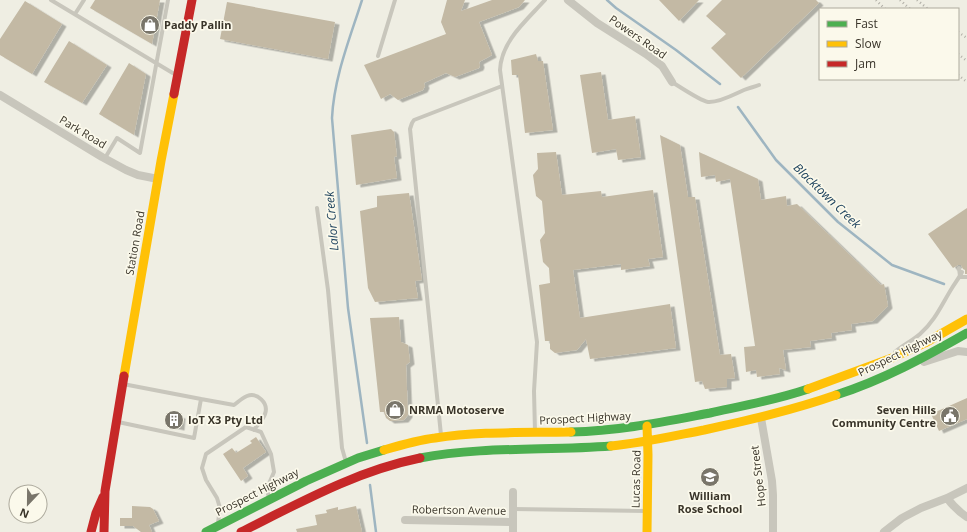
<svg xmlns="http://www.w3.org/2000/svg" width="967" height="532" viewBox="0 0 967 532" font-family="'Open Sans',sans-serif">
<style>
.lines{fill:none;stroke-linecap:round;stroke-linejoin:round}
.stream{stroke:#9eb5c1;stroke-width:2.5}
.building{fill:#c3b9a4;filter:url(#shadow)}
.lane{stroke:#c8c6bc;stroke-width:4}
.street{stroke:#c8c6bc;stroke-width:8}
.fast{stroke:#4caf50;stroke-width:9}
.slow{stroke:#ffc107;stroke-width:9}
.jam{stroke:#c62828;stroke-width:9}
.rail{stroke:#b0aea6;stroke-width:2.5;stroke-dasharray:1 3;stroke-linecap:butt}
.labels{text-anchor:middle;stroke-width:3.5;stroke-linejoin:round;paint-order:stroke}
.poi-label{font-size:11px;font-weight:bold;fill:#393429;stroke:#fbf9eb;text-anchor:start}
.street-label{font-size:11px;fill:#393429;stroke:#fbf9eb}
.water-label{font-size:12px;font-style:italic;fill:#1c415d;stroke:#fbf9eb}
</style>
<defs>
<filter id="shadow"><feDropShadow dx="4.5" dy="2.5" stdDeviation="0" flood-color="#0004"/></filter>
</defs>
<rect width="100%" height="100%" fill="#efeee3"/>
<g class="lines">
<!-- stream -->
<path class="stream" d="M362,0C350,38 334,77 332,118L348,308L367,443
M607,0L616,8L676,50L720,84
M738,107L776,160L838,222L892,265L944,284
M370,485L376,532"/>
</g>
<!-- building -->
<path class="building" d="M95,0H160L152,44L90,8Z
M447,0H465L461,11L492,0H525L519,7L479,22L492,55L479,62L480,65L479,68L455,77L446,73L424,83L425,86L423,90L398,100L390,94L381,99L364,65L446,34L441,22Z
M659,0H699L679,21Z
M722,0H816L819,3L741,78L711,48L726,34L706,16Z
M25,1L62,24L32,74L0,55V39Z
M227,2L335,22L328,59L220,39Z
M69,41L107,65L82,103L44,82Z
M536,54L538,61H543L553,130L525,133L518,75H512L511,60Z
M129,63L146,74L134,135L99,114Z
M601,72L608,120L635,116L641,157L618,160L616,149L592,153L580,75Z
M391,129L394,132L397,156L394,157L397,178L356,185L351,135Z
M660,135L680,145L688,197H695L720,355L731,354L735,378L727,379V387L705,389L702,381L695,382Z
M556,152L562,195L601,191L602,197L653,190L663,257L648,259L650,266L621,270V264L573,270L580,318L670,304L676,348L590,359L586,339L577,350L555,353L550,349V341H545L539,285L550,283L549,268L543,262L540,240L545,233L542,201L536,196L533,175L538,169L537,153Z
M699,152L758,179L761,200L786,196L787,206L797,204L881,285L884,284L888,306L873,321L851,324L852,330L831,333L832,338L810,341L811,347L783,350L786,370L779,368L780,374L757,377L756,370L746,372L744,347L755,346L730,179L716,182L715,175L701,177Z
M409,193L422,280L415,281L418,298L375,302L368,288L360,211L377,207V196Z
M967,208V274H965V270L963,269L961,265H958L953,268L928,234Z
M399,317L401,342L408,345L410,362L406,365L408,415L404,420L390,421L386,418L384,412H380L370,318Z
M967,398V419L939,431L931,414Z
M169,413L181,416L180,428L167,425Z
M256,437L266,452L243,468L248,476L241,481L223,454L232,448L236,453L252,443L250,441Z
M132,506L150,507L153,509L159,521L149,525L152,532H141L133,526H120V518H132Z
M356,506L362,532H297L296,529L317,525L315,515L327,513L326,510L338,507V510Z"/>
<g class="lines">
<!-- lane -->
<path class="lane" d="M51,0L176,75
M75,14L84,0
M378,56L395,0
M672,82C680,87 701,101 708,102C719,103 735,94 744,90C749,88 754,87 759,85
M105,158L117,138L140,153L168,0
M317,208L328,290L342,448L346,462
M959,268L960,276
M960,277H967
M895,352C903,345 912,341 920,334C935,321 942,304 952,288C955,283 959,278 962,272
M201,399L234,405C238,402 242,398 247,396C257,392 269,403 265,414C263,420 257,425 254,430
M118,422L194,438L201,399L123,384
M535,432L534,391L537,342L500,70C501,41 527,20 545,0
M441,435L410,129L412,123L414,120L502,86
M513,509L647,511
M218,523L220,508L217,498L206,480L202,468L206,454L246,427L261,432L271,454L274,472L268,486V494L269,497"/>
<!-- street -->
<path class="street" d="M568,0L597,23L646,54L662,66L672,82
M0,95L102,157L126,170L138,175L158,179
M924,362L958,351L967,352
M761,418L772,481L773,495V532
M947,498C953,506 959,512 967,517
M405,520L513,522
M513,532V492
M884,532L902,518L921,508L947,498L967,488"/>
<!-- fast -->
<path class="fast" d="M836,395C883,380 925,357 967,333
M571,432C619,431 662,422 710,413C742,406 776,400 808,389
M420,458C483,446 547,451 611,446
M206,532L306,481L358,458L384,450"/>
<!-- slow -->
<path class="slow" d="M124,376L161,161L174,94
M808,389L892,358L925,343L967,319
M647,426L648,455L647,532
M611,446C643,443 673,436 704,430C749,420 793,410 836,395
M384,450C401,445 418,440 435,438C480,431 525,433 571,432"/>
<!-- jam -->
<path class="jam" d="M174,94L192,0
M91,532L96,513L103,497
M104,532L105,491L124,376
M241,532C299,503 356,471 420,458"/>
<!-- rail -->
<path class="rail" d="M876,0L885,9
M900,0L910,9
M917,0L928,9
M958,32L967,38
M958,54L967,61
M958,75L967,82"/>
</g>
<!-- icons -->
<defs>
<symbol id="shop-disc" viewBox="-11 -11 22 22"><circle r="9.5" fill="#79756a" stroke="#fbf9eb"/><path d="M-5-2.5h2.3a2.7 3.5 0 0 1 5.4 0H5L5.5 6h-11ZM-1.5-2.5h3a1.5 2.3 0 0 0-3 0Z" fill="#fff"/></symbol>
<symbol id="civic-disc" viewBox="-11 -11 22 22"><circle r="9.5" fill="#79756a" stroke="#fbf9eb"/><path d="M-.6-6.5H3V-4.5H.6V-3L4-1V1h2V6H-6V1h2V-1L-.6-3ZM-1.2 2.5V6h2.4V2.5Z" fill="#fff"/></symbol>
<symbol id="building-disc" viewBox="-11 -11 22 22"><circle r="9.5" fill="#79756a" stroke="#fbf9eb"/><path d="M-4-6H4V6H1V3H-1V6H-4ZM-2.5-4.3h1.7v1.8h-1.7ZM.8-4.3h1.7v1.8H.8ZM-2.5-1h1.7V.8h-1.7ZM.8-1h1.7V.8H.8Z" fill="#fff"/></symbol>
<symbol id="school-disc" viewBox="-11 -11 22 22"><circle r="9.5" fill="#79756a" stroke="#fbf9eb"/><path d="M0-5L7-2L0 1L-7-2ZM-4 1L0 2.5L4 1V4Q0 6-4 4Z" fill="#fff"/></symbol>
</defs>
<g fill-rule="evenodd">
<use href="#shop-disc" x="139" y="14" width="22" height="22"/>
<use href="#shop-disc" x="384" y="399" width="22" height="22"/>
<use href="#civic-disc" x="939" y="405" width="22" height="22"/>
<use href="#building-disc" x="163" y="409" width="22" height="22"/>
<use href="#school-disc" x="699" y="466" width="22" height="22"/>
</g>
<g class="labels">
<!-- poi labels -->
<g class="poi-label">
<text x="164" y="29">Paddy Pallin</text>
<text x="409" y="414">NRMA Motoserve</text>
<text x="936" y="414" text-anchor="end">Seven Hills<tspan x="936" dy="13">Community Centre</tspan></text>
<text x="188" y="424">IoT X3 Pty Ltd</text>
<text x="710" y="500" text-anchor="middle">William<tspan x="710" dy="13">Rose School</tspan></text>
</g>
<!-- street labels -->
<g class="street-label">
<text transform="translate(638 37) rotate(35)" y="4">Powers Road</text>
<text transform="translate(83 132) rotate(31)" y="4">Park Road</text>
<text transform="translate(135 243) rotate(-80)" y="4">Station Road</text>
<text transform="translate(900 353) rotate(-26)" y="4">Prospect Highway</text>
<text transform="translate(585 418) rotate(-3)" y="4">Prospect Highway</text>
<text transform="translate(758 476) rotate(-97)" y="4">Hope Street</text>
<text transform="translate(636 479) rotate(-89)" y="4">Lucas Road</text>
<text transform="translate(257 492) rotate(-27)" y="4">Prospect Highway</text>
<text transform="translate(459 510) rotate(1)" y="4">Robertson Avenue</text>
</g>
<!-- water labels -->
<g class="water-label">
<text transform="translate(827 196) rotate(44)" y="4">Blacktown Creek</text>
<text transform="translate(332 221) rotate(-95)" y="4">Lalor Creek</text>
</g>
</g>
<!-- legend -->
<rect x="819" y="8" width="140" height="72" fill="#fbf9eb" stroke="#adaa9d"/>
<rect x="827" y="21" width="20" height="6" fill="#4caf50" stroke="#adaa9d"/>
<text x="855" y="28" font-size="12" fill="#393429">Fast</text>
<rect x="827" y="41" width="20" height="6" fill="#ffc107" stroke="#adaa9d"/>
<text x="855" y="48" font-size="12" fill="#393429">Slow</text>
<rect x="827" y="61" width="20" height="6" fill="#c62828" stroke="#adaa9d"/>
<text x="855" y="68" font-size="12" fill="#393429">Jam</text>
<!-- north arrow -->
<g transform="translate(28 504) rotate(202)"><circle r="19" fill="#fbf9eb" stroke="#adaa9d"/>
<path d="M0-3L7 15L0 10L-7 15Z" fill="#79756a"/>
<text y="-6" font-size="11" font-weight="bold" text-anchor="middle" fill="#393429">N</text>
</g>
</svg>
